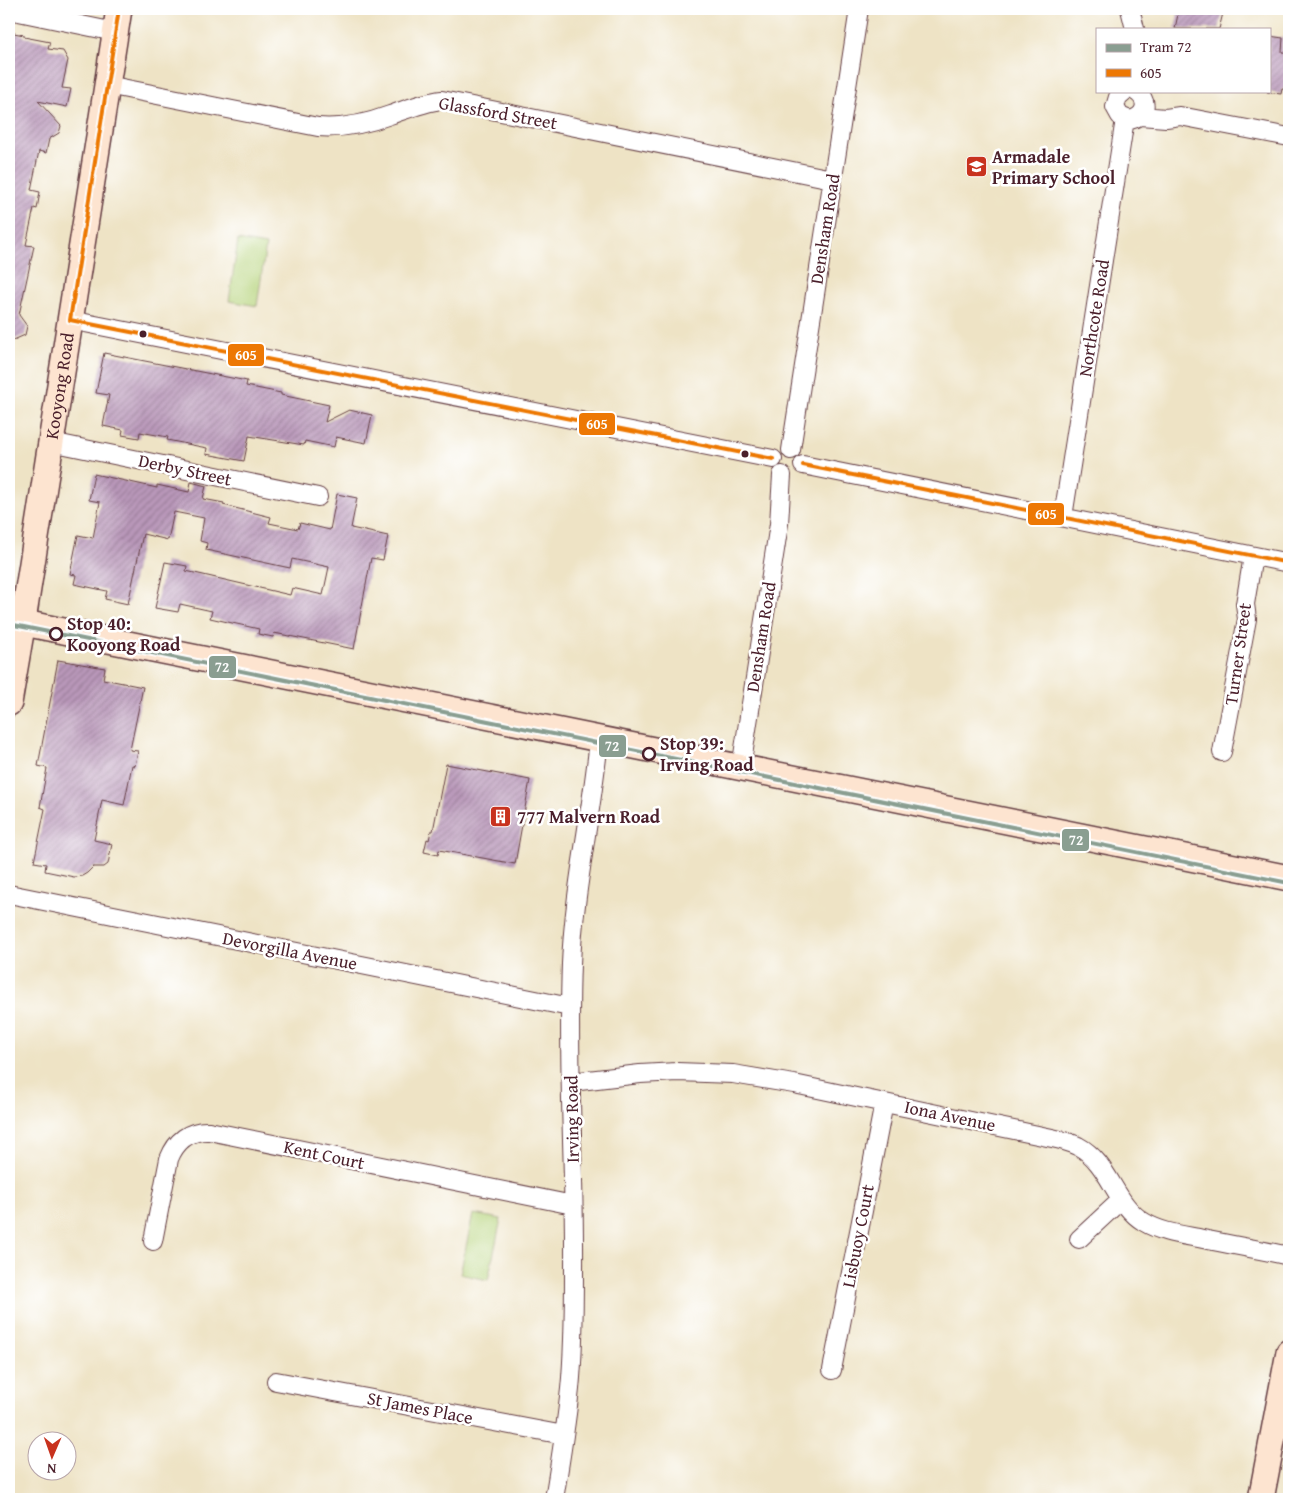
<svg xmlns="http://www.w3.org/2000/svg" width="1298" height="1508" viewBox="0 0 1298 1508" font-family="'Gentium Book Plus',serif">
<style>
.pitch{fill:#b5d37a;stroke:#807952}
.building{fill:url(#building-hatch)}
.lines{fill:none;stroke-linecap:round;stroke-linejoin:round}
.street-casing{stroke:#633c42;stroke-width:20}
.secondary-casing{stroke:#633c42;stroke-width:28}
.street{stroke:#fff;stroke-width:18}
.secondary{stroke:#fde4d0;stroke-width:25}
.bus-1-casing{stroke:#fff;stroke-width:8}
.bus-1{stroke:#ed7804;stroke-width:4}
.tram-1-casing{stroke:#fff;stroke-width:8}
.tram-1{stroke:#8a9e91;stroke-width:4}
.bus-dot{fill:#4a1f2b;stroke:#fff;stroke-width:2}
.stop-dot{fill:#fff;stroke:#4a1f2b;stroke-width:2.5}
.labels{text-anchor:middle;stroke-width:5;stroke-linejoin:round;paint-order:stroke}
.street-label{font-size:18px;fill:#4a1f2b;stroke:#fff}
.poi-label{font-size:18px;font-weight:bold;fill:#4a1f2b;stroke:#fff;text-anchor:start}
.stop-label{font-size:18px;font-weight:bold;fill:#4a1f2b;stroke:#fff;text-anchor:start}
.line-badge{stroke:#fff;stroke-width:2}
.badge-label{font-size:14px;text-anchor:middle;font-weight:bold;fill:#fff}
</style>
<defs>
<pattern id="building-hatch" width="6" height="6" patternUnits="userSpaceOnUse" patternTransform="scale(1.25)"><rect width="6" height="6" fill="#b998ba"/><path d="M-1 1l2-2M0 6l6-6M5 7l2-2" fill="none" stroke="#987b97"/></pattern>
</defs>
<rect width="100%" height="100%" fill="#fff"/>
<filter id="ink" filterUnits="userSpaceOnUse"><feTurbulence type="fractalNoise" baseFrequency=".02" numOctaves="2"/><feDisplacementMap in="SourceGraphic" scale="10" xChannelSelector="R" yChannelSelector="G"/><feConvolveMatrix kernelMatrix="1 2 1 2 8 2 1 2 1" color-interpolation-filters="sRGB"/></filter>
<filter id="wash" filterUnits="userSpaceOnUse"><feTurbulence type="fractalNoise" baseFrequency=".0096" numOctaves="4" result="noise"/><feDisplacementMap in="SourceGraphic" scale="20" xChannelSelector="R" yChannelSelector="G"/><feGaussianBlur stdDeviation="1.12" result="paint"/><feColorMatrix in="noise" values="0 0 0 0 0 0 0 0 0 0 0 0 0 0 0 0 0 1.4 0 .05"/><feComposite in="paint" operator="in"/></filter>
<g filter="url(#wash)">
<rect width="100%" height="100%" fill="#eee3c5"/>
<!-- pitch -->
<path class="pitch" d="M238,240L266,245L257,306L229,301Z
M473,1214L501,1219L488,1280L460,1274Z"/>
<g id="blocks">
<!-- building -->
<path class="building" d="M1179,9H1224L1219,29H1175Z
M9,32L24,35V37L50,42L48,49L63,51L68,60L62,88L71,89L67,107L38,101L61,126L59,133L49,139L46,153L39,151L31,190L40,192L37,209L34,208L26,245L34,246L19,315L27,326L25,335L9,342Z
M1269,36L1283,38L1282,52L1289,53V90L1282,89L1281,94L1267,92L1269,91Z
M104,353L247,381L246,386L281,393V395L329,405L325,422L349,410L372,415L366,443L336,437L334,447L305,441L304,445L249,436L244,461L206,454L207,448L167,440L168,437L140,432L139,438L122,435L123,430L103,426L109,395L96,393Z
M94,474L157,488V485L189,492L191,482L206,486L203,499L224,503L223,505L271,517L269,523L298,529L300,523L330,530L337,494L357,498L351,528L388,536L383,560L371,558L354,649L274,633L273,637L258,634L259,629L210,618L212,611L180,604L178,612L155,608L165,562L187,566L186,571L290,595L292,588L323,595L329,567L292,559L290,568L206,550L207,543L200,541L204,518L174,512L168,540L143,534L128,604L105,599L107,591L74,584L76,575L70,574L78,535L93,538L100,502L89,500Z
M58,660L105,668L103,679L143,687L130,750L138,751L135,766L132,765L124,805L102,800L94,840L112,844L108,864L104,867H93L87,873L82,876L74,877L45,871L46,864L34,862L45,809L40,807L47,768L38,766Z
M446,764L530,780L515,864L439,850L438,855L424,852L427,839L429,840L431,831H433Z"/>
</g>
</g>
<g filter="url(#ink)">
<use href="#blocks" fill-opacity="0" stroke="#633c42" stroke-width="1"/>
<g class="lines">
<defs>
<path id="street" d="M1130,9L1135,29
M9,10L115,32
M107,85L318,127C344,129 366,124 390,115C407,109 424,102 442,100L832,179
M1125,91L1118,97L1115,107L1120,116L1130,120C1147,116 1150,100 1135,91
M1140,116L1166,118L1180,116L1289,137
M70,320L773,459
M51,442L318,497
M791,450L859,9
M803,465L1289,563
M1063,517L1125,119
M1222,752L1247,619L1245,604L1253,556
M741,768L779,524L782,475
M9,894L570,1007
M571,1082L640,1074L677,1072L733,1074L794,1084L1052,1138C1061,1140 1070,1142 1078,1146C1110,1163 1114,1204 1144,1222C1162,1233 1184,1235 1203,1239C1232,1245 1261,1250 1289,1256
M1079,1239L1121,1200
M153,1241L169,1159C176,1141 189,1130 209,1131L573,1205
M832,1370L884,1103
M276,1381L564,1435
M554,1499C560,1463 566,1426 570,1389C574,1350 574,1310 574,1270C575,1168 567,1066 571,964C574,888 592,814 599,739"/>
<g id="secondary">
<path d="M9,620L1289,878"/>
<path id="s1" d="M9,703L22,627L119,9"/>
<path d="M1261,1499L1289,1352"/>
</g>
</defs>
<!-- street casing -->
<use href="#street" class="street-casing"/>
<!-- secondary casing -->
<use href="#secondary" class="secondary-casing"/>
<!-- street -->
<use href="#street" class="street"/>
<!-- secondary -->
<use href="#secondary" class="secondary"/>
<defs>
<path id="bus-1" d="M70,320L773,459
M70,320L119,9
M803,465L1289,563"/>
</defs>
<!-- bus-1 casing -->
<use href="#bus-1" class="bus-1-casing"/>
<!-- bus-1 -->
<use href="#bus-1" class="bus-1"/>
<defs>
<path id="tram-1" d="M9,624L1289,883"/>
</defs>
<!-- tram-1 casing -->
<use href="#tram-1" class="tram-1-casing"/>
<!-- tram-1 -->
<use href="#tram-1" class="tram-1"/>
</g>
</g>
<!-- icons -->
<defs>
<symbol id="school-square" viewBox="-11 -11 22 22"><rect x="-9" y="-9" width="18" height="18" rx="4" fill="#c8321e" stroke="#fff"/><path d="M0-5L7-2L0 1L-7-2ZM-4 1L0 2.5L4 1V4Q0 6-4 4Z" fill="#fff"/></symbol>
<symbol id="building-square" viewBox="-11 -11 22 22"><rect x="-9" y="-9" width="18" height="18" rx="4" fill="#c8321e" stroke="#fff"/><path d="M-4-6H4V6H1V3H-1V6H-4ZM-2.5-4.3h1.7v1.8h-1.7ZM.8-4.3h1.7v1.8H.8ZM-2.5-1h1.7V.8h-1.7ZM.8-1h1.7V.8H.8Z" fill="#fff"/></symbol>
</defs>
<g fill-rule="evenodd">
<use href="#school-square" x="964" y="154" width="25" height="25"/>
<use href="#building-square" x="488" y="804" width="25" height="25"/>
</g>
<!-- markers -->
<g class="bus-dot">
<circle cx="143" cy="334" r="4.5"/>
<circle cx="745" cy="454" r="4.5"/>
</g>
<g class="stop-dot">
<circle cx="56" cy="634" r="6"/>
<circle cx="649" cy="754" r="6"/>
</g>
<g class="labels">
<!-- street labels -->
<g class="street-label">
<text transform="translate(498 113) rotate(10)" y="6">Glassford Street</text>
<text transform="translate(825 229) rotate(-81)" y="6">Densham Road</text>
<text transform="translate(1094 318) rotate(-81)" y="6">Northcote Road</text>
<text dy="6" stroke="none"><textPath href="#s1" startOffset="321">Kooyong Road</textPath></text>
<text transform="translate(185 470) rotate(12)" y="6">Derby Street</text>
<text transform="translate(761 637) rotate(-81)" y="6">Densham Road</text>
<text transform="translate(1238 654) rotate(-82)" y="6">Turner Street</text>
<text transform="translate(290 951) rotate(11)" y="6">Devorgilla Avenue</text>
<text transform="translate(950 1116) rotate(12)" y="6">Iona Avenue</text>
<text transform="translate(572 1119) rotate(-91)" y="6">Irving Road</text>
<text transform="translate(324 1155) rotate(12)" y="6">Kent Court</text>
<text transform="translate(858 1236) rotate(-79)" y="6">Lisbuoy Court</text>
<text transform="translate(420 1408) rotate(11)" y="6">St James Place</text>
</g>
<!-- poi labels -->
<g class="poi-label">
<text x="992" y="163">Armadale<tspan x="992" dy="21">Primary School</tspan></text>
<text x="517" y="823">777 Malvern Road</text>
</g>
<!-- stop labels -->
<g class="stop-label">
<text x="67" y="630">Stop 40:<tspan x="67" dy="21">Kooyong Road</tspan></text>
<text x="660" y="750">Stop 39:<tspan x="660" dy="21">Irving Road</tspan></text>
</g>
</g>
<g class="line-badge">
<rect x="227" y="343" width="38" height="24" rx="5" fill="#ed7804"/>
<rect x="578" y="412" width="38" height="24" rx="5" fill="#ed7804"/>
<rect x="1027" y="502" width="38" height="24" rx="5" fill="#ed7804"/>
<rect x="208" y="655" width="29" height="24" rx="5" fill="#8a9e91"/>
<rect x="598" y="734" width="29" height="24" rx="5" fill="#8a9e91"/>
<rect x="1061" y="828" width="29" height="24" rx="5" fill="#8a9e91"/>
</g>
<g class="badge-label">
<text x="246" y="360">605</text>
<text x="597" y="429">605</text>
<text x="1046" y="519">605</text>
<text x="222" y="672">72</text>
<text x="612" y="751">72</text>
<text x="1076" y="845">72</text>
</g>
<!-- margin -->
<rect width="1298" height="1508" fill="none" stroke="#fff" stroke-width="30"/>
<!-- legend -->
<rect x="1096" y="28" width="175" height="65" fill="#ffffff" stroke="#b7a5aa"/>
<rect x="1106" y="44" width="25" height="8" fill="#8a9e91" stroke="#b7a5aa"/>
<text x="1140" y="52" font-size="15" fill="#4a1f2b">Tram 72</text>
<rect x="1106" y="69" width="25" height="8" fill="#ed7804" stroke="#b7a5aa"/>
<text x="1140" y="78" font-size="15" fill="#4a1f2b">605</text>
<!-- north arrow -->
<g transform="translate(52 1456) rotate(182)"><circle r="24" fill="#ffffff" stroke="#b7a5aa"/>
<path d="M0-4L9 19L0 12L-9 19Z" fill="#c8321e"/>
<text y="-8" font-size="14" font-weight="bold" text-anchor="middle" fill="#4a1f2b">N</text>
</g>
</svg>
